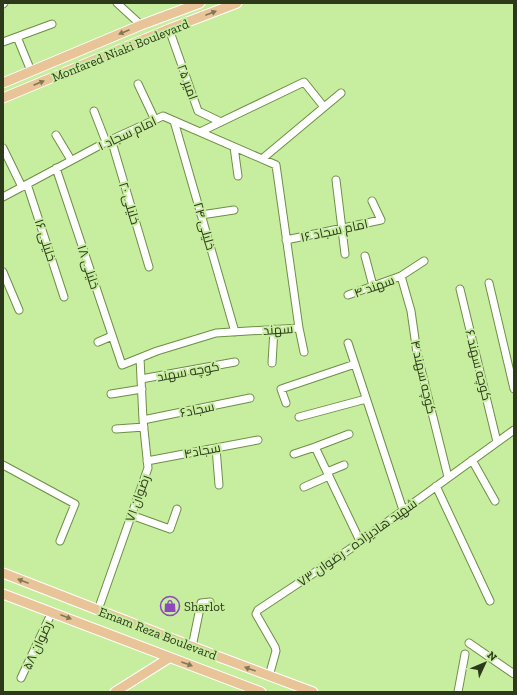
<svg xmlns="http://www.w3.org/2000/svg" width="517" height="695" viewBox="0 0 517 695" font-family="'Zilla Slab',Cairo,serif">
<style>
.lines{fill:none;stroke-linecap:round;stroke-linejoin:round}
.minor-casing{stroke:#6d8f45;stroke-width:9}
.major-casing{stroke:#fff;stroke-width:11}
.minor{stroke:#fff;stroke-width:7}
.major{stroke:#e8c498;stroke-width:9}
.oneway{fill:#817853}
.labels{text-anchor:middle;stroke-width:4;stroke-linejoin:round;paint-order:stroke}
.street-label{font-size:13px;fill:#2c3a1b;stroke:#c7ed9f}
.poi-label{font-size:13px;fill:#2c3a1b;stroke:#c7ed9f;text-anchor:start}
</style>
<rect width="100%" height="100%" fill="#c7ed9f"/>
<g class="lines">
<defs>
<path id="minor" d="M117,3L141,25
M3,4L4,3
M169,29L198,111L221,122
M17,37L31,71
M3,42L52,24
M138,84L155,120
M94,111L106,142
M174,121L235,332
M200,132L304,82L324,107
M56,135L71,160
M111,139L149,267
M234,147L238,176
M3,148L22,187
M262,159L341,93
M336,180L345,254
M27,184L64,297
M3,197L106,142L163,116L276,165L299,328L216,333L157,351L122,365L56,168
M201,215L234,210
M286,240L381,220L372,201
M365,256L373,286
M3,272L19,310
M401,276L411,311L417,353L448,477
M489,283L514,389
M460,289L497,442
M348,295L401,276L424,261
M299,328L304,352
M98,342L112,336
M348,343L403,510
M272,363L274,329
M141,379L235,362
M111,394L142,389
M286,403L281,389L355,364
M299,417L366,399
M143,420L250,398
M116,429L144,427
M315,447L360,541
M216,448L219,485
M294,454L315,447L349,434
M472,460L495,501
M147,461L258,440
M3,465L75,504L60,541
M327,472L344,465
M436,486L490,601
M304,487L329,476
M131,515L170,529L177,509
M98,610L148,468L143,420L140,358
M469,643L514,674
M192,647L201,603L210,602
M269,676L276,651L275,647L256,614L258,610L350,549L514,430
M21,678L52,612
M458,692L465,654"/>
<path id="major" d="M3,83L141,25L200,3
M3,98L169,29L237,3
M3,573L214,655L313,692
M3,594L261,692
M115,692L169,658"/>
</defs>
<!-- minor casing -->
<use href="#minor" class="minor-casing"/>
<!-- major casing -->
<use href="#major" class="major-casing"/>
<!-- minor -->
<use href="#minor" class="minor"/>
<!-- major -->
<use href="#major" class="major"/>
</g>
<!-- one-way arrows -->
<defs><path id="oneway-solid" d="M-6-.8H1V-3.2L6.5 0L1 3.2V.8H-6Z"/></defs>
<g class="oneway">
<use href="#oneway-solid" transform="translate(211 13) rotate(-21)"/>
<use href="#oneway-solid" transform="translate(124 32) rotate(157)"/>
<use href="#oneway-solid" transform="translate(39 83) rotate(-23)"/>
<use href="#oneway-solid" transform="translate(23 581) rotate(-159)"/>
<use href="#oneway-solid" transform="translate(66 617) rotate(21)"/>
<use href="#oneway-solid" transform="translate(187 664) rotate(20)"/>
<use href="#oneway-solid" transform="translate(250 669) rotate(-160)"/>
</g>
<!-- icons -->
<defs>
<symbol id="shop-ring" viewBox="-11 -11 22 22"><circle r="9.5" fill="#c7ed9f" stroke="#8d48bb" stroke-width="1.5"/><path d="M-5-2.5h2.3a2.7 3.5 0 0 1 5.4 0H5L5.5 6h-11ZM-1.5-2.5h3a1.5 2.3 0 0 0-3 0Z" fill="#8d48bb"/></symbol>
</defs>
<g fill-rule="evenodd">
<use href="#shop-ring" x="159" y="595" width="22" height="22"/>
</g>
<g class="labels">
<!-- street labels -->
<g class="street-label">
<text transform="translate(120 50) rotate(-22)" y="5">Monfared Niaki Boulevard</text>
<text transform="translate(188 82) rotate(70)" y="5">امیر ۲۵</text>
<text transform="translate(127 133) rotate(-25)" y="5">امام سجاد ۱</text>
<text transform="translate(130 203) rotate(73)" y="5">خلیلی ۲۰</text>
<text transform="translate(205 226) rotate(74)" y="5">خلیلی ۲۴</text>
<text transform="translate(334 230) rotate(-12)" y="5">امام سجاد ۱۶</text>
<text transform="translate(46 240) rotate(72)" y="5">خلیلی ۱۶</text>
<text transform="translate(89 267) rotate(72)" y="5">خلیلی ۱۸</text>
<text transform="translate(374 286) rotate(-20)" y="5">سهند ۴</text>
<text transform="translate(278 329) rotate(-4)" y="5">سهند</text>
<text transform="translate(479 365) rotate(76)" y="5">کوچه سهند ۶</text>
<text transform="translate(188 371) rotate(-10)" y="5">كوچه سهند</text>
<text transform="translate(424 377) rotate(77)" y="5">کوچه سهند ۴</text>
<text transform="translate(197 409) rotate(-12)" y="5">سجاد۶</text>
<text transform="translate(202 450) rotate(-11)" y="5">سجاد۴</text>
<text transform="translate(137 498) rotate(-70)" y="5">رضوان ۷۱</text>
<text transform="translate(357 542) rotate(-35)" y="5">شهید هادیزاده - رضوان ۷۳</text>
<text transform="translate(158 633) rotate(21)" y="5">Emam Reza Boulevard</text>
<text transform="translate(37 645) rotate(-65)" y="5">رضوان ۵۸</text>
</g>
<!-- poi labels -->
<g class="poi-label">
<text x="184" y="611">Sharlot</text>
</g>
</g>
<!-- border -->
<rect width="517" height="695" fill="none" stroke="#2c3a1b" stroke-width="8"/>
<!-- north arrow -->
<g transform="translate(485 663) rotate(46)" stroke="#c7ed9f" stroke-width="3" paint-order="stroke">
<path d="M0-3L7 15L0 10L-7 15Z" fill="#2c3a1b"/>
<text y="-6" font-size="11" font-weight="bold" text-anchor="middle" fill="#2c3a1b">N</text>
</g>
</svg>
